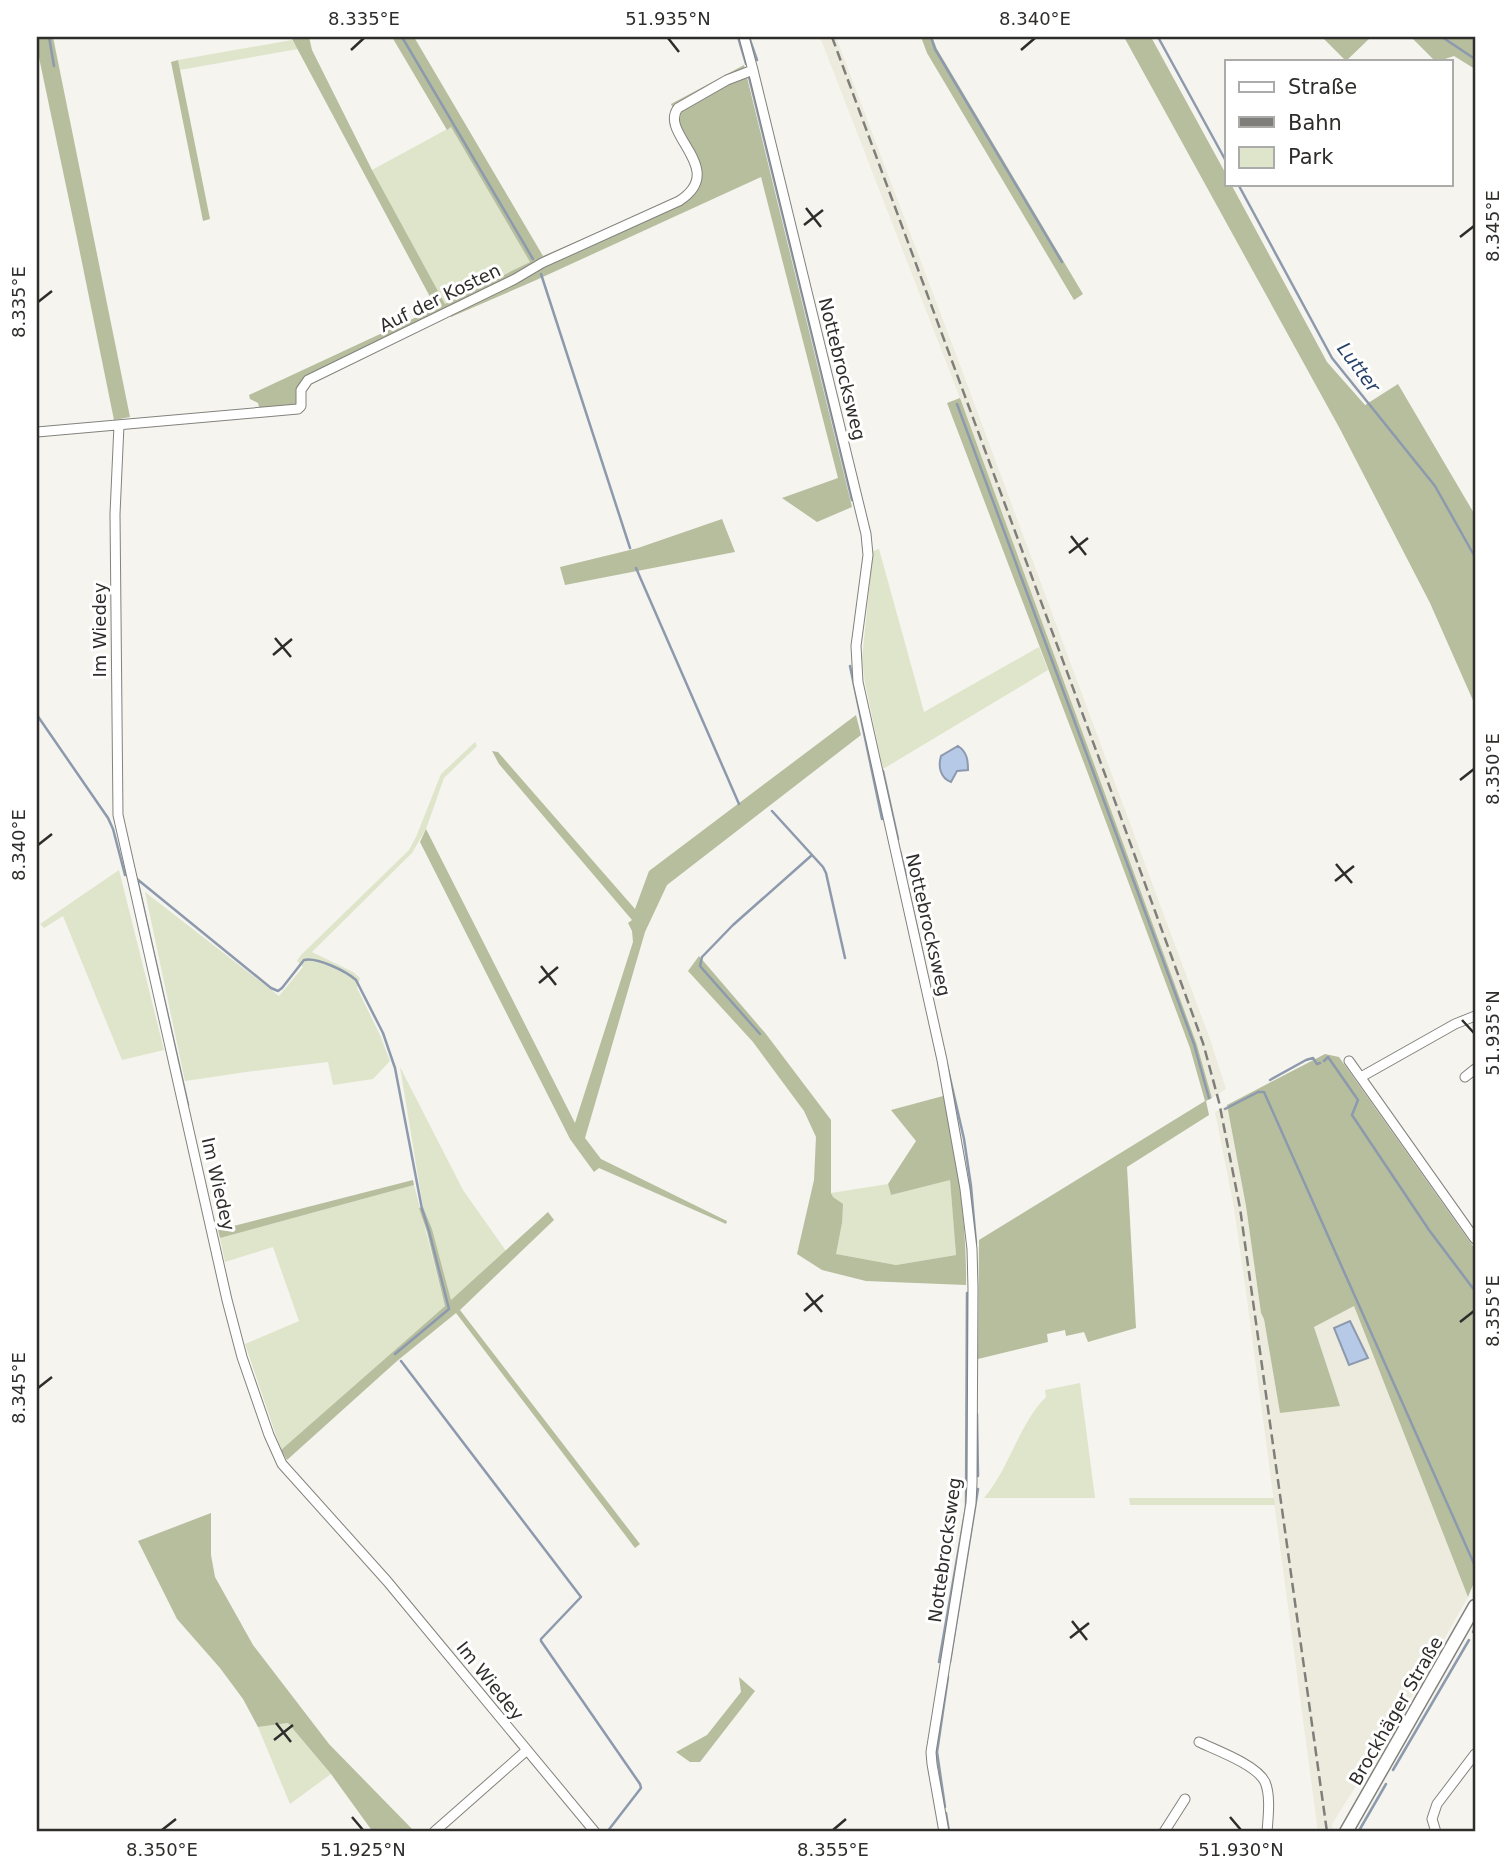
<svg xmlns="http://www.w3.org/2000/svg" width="1512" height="1869" viewBox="0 0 1512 1869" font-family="'DejaVu Sans',sans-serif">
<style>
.built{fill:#edebdd}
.green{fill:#dee5cb}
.forest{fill:#b6be9e}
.water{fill:#b6c9e6;stroke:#8d9aae;stroke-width:2}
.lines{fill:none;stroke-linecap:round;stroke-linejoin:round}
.stream{stroke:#8d9aae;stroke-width:2.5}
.minor-casing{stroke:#83827d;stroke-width:11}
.secondary-casing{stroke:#83827d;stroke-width:15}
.minor{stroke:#fff;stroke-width:9}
.secondary{stroke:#fff;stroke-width:12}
.rail{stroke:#7f7e7b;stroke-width:2.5;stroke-dasharray:10 5;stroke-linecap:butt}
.ticks{fill:none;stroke:#2e2d2b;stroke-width:2.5}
.labels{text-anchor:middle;stroke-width:6;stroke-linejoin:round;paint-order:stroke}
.street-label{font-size:18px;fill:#2e2d2b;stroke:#fff}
.water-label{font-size:19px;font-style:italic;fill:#28436a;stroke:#fff}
.neatline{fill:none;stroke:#2e2d2b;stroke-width:2.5}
.ticks-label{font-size:18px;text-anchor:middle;fill:#2e2d2b}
</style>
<rect width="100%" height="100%" fill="#f5f4ee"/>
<!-- built -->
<path class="built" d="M820,37H836L960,365L1211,1042L1226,1089L1212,1098L1197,1045L960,398Z
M1227,1105L1246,1206L1261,1313L1264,1318L1280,1413L1339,1406L1314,1326L1354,1306L1468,1597L1407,1705L1332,1824L1333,1832H1318L1247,1299L1234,1208L1215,1112Z"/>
<!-- green -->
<path class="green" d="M292,40L298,49L180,70L178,60Z
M451,127L530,262L445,305L372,170Z
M879,549L924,712L1039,647L1048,670L883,769L865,683L862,659L873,551Z
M475,742L477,746L444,778L426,829L412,853L312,952L353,972L360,978L357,988L380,1035L390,1061L373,1079L333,1085L328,1062L253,1071L185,1081L145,892L279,996L303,967L297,961L301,955L409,850L416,837L441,774Z
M119,870L164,1050L122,1060L63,916L44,928L40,924Z
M400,1067L463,1190L506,1251L451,1300L432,1229L423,1207Z
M950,1179L956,1255L896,1265L835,1254L842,1223L831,1193L888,1184L891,1195Z
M414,1185L445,1306L281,1450L245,1344L299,1321L273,1247L225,1262L220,1238Z
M1080,1383L1095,1498H984C1010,1468 1018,1425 1046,1397L1045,1390Z
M1129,1498H1274L1275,1505H1130Z
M288,1723L331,1774L290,1804L258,1727Z"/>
<!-- forest -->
<path class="forest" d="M37,37H53L130,417L114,420L77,238L37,48Z
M291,37H309L312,50L372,170L445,304L530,262L451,127L447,130L392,37H414L543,256L621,222L624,229C642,221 690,206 698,188C702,180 700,173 698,165L671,104L744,65L852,507L817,522L782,498L838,478L761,177L534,281L451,317L448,311L306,379L299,403L294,407L260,410L258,403L250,399L249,395L436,308Z
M921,37H932L937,49L1083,294L1074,300L927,53Z
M1124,37H1151L1227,176V184H1231L1327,362L1365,405L1398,384L1475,515V705L1430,603L1340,429Z
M1322,37H1371L1346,61Z
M1411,37H1474L1475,69L1454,56L1445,59L1446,61H1435Z
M178,60L210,219L203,221L171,62Z
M960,398L1197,1045L1212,1098L1206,1101L1209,1115L1127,1167L1136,1328L1088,1342L1084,1332L1066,1336L1065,1330L1047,1334L1048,1342L978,1359L979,1240L1205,1101L1190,1048L1087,771L947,403Z
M722,519L735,552L565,585L560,567L638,548Z
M856,715L861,735L667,885L645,932L585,1138L601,1159L727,1221L726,1224L599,1168L594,1172L570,1139L420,842L426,829L575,1123L633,942L632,931L628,923L632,920L499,764L492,751L498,752L635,909L649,871Z
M699,956L766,1034L831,1120V1193L833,1197L843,1204L842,1223L836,1254L896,1265L956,1255L950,1180L891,1195L888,1184L916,1141L891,1110L943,1096C957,1158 967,1222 966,1285L866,1281L822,1270L797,1254L814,1180L816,1137L804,1111L753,1042L688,971Z
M1325,1054L1339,1057L1475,1249V1580L1468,1597L1354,1306L1314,1327L1340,1406L1280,1413L1264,1319L1261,1313L1246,1206L1227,1105Z
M413,1180L414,1185L220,1238L218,1230Z
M423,1207L432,1229L451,1300L548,1212L554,1220L460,1310L640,1544L635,1548L456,1313L397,1361L287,1460L281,1450L445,1306L427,1232L419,1208Z
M211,1513V1555L215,1577L253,1645L329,1744L415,1832H373L331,1774L288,1723L258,1727L243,1699L220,1668L177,1619L138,1541Z
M739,1677L755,1691L700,1762H690L676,1752L707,1735L741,1692Z"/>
<!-- water -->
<path class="water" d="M958,746C967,752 968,760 968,770L957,771L951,782C940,778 938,766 941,756Z
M1350,1321L1368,1358L1349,1365L1334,1328Z"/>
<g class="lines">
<!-- stream -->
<path class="stream" d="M49,37L54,66
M402,37L533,259
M738,37L746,64
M749,37L757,60
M931,37L935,49L1062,262
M1158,37L1227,163
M1442,37L1475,59
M749,77L852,500
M1238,184L1332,358L1435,486L1475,557
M541,274L630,548
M957,404L1194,1044L1209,1098
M636,568L739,804
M850,666L882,819
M37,715L108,818L113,829L125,875
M883,771L898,839
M772,811L823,867L826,873L845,958
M900,851L906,875
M137,879L271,988L278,991L282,988L304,960C317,957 346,971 356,980L383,1033L395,1068L422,1209L429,1231L449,1309L395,1354
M137,879L188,1105
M908,888L924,960
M760,1034L700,966L702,957L733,925L812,855
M1324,1061L1328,1057L1358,1100L1352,1115L1429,1230L1475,1291
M947,1065L964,1139L971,1186L976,1243
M1270,1080L1306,1060L1313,1058L1317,1064L1320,1063
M1225,1109L1258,1092H1264L1475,1566
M401,1361L581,1597L541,1639V1641L640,1784L641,1788L607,1832
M977,1414L978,1476
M1473,1632L1475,1628
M939,1662L966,1507L967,1293
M950,1662L978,1489
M1393,1770L1469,1640
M945,1807L937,1752L948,1677
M946,1813L949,1832
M1360,1829L1386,1784"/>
<defs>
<path id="minor" d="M744,37L753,70L866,534L868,555L856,646L858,682L942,1060L965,1189L972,1249L973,1288L972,1483L971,1503L931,1752L932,1764L944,1832
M119,425L115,514L118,815L227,1300L242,1357L269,1435L282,1464L387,1581L595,1832
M37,432L298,409L301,406V390L308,380L515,279L542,263L679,201C729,169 658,134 678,108L727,80L753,70
M1349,1061L1475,1239
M1361,1077L1455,1024L1475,1016
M1465,1077L1475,1069
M1199,1742C1216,1750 1257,1765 1265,1782C1271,1796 1268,1818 1267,1832
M434,1832L527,1750
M1164,1832L1185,1799
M1436,1832L1432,1819L1437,1804L1475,1754"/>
<path id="secondary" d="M1346,1832L1475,1606"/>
</defs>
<!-- minor casing -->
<use href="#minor" class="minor-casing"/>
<!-- secondary casing -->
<use href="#secondary" class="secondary-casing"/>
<!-- minor -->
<use href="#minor" class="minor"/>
<!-- secondary -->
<use href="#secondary" class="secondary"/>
<!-- rail -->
<path class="rail" d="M832,37L1120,815L1203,1043L1219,1102L1240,1208L1327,1832"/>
</g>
<!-- ticks -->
<path class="ticks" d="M668,38L679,52M351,50L364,38M1021,50L1035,38M806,208L821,227M804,225L823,210M1460,237L1474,226M38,302L52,291M1071,536L1086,555M1069,553L1088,538M275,638L291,657M273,655L292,639M1460,780L1474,769M38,845L52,834M1336,864L1352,883M1335,881L1354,866M541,966L556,985M539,983L558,967M1462,1020L1474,1033M806,1293L822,1312M804,1311L823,1295M1460,1322L1474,1311M38,1388L52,1377M1072,1621L1087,1640M1070,1638L1089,1623M276,1723L291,1742M274,1740L293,1725M352,1817L363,1830M1230,1817L1241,1830M162,1830L176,1819M833,1830L846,1819"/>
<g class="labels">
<!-- street labels -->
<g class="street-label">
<text transform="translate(440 298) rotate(-26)" y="6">Auf der Kosten</text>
<text transform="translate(842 369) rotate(76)" y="6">Nottebrocksweg</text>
<text transform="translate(100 630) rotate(-90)" y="6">Im Wiedey</text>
<text transform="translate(928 925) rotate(77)" y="6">Nottebrocksweg</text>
<text transform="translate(218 1184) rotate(77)" y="6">Im Wiedey</text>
<text transform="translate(945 1550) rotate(-82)" y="6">Nottebrocksweg</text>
<text transform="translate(490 1681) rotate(51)" y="6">Im Wiedey</text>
<text transform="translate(1396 1711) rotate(-60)" y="6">Brockhäger Straße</text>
</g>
<!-- water labels -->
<g class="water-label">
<text transform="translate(1359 367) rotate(53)" y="7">Lutter</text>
</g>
</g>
<!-- border -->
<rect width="1512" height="1869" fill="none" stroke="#ffffff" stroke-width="77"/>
<!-- legend -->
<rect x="1225" y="60" width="228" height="126" fill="#ffffff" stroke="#ababaa" stroke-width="2"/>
<rect x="1239" y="82" width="35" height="10" fill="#ffffff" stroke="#ababaa" stroke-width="2"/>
<text x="1288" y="94" font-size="21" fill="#2e2d2b">Straße</text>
<rect x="1239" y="117" width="35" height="10" fill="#7f7e7b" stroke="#ababaa" stroke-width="2"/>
<text x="1288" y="130" font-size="21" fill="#2e2d2b">Bahn</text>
<rect x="1239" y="147" width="35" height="21" fill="#dee5cb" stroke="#ababaa" stroke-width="2"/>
<text x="1288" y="164" font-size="21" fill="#2e2d2b">Park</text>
<rect x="38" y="38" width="1436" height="1792" class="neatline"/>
<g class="ticks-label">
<text x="364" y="25">8.335°E</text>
<text x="668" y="25">51.935°N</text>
<text x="1035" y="25">8.340°E</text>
<text transform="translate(1493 226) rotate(-90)" y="6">8.345°E</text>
<text transform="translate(19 302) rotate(-90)" y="6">8.335°E</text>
<text transform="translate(1493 769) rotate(-90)" y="6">8.350°E</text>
<text transform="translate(19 845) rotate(-90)" y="6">8.340°E</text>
<text transform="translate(1493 1033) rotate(-90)" y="6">51.935°N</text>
<text transform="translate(1493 1311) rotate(-90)" y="6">8.355°E</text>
<text transform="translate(19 1388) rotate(-90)" y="6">8.345°E</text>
<text x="162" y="1856">8.350°E</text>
<text x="363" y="1856">51.925°N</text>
<text x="833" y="1856">8.355°E</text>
<text x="1241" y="1856">51.930°N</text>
</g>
</svg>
